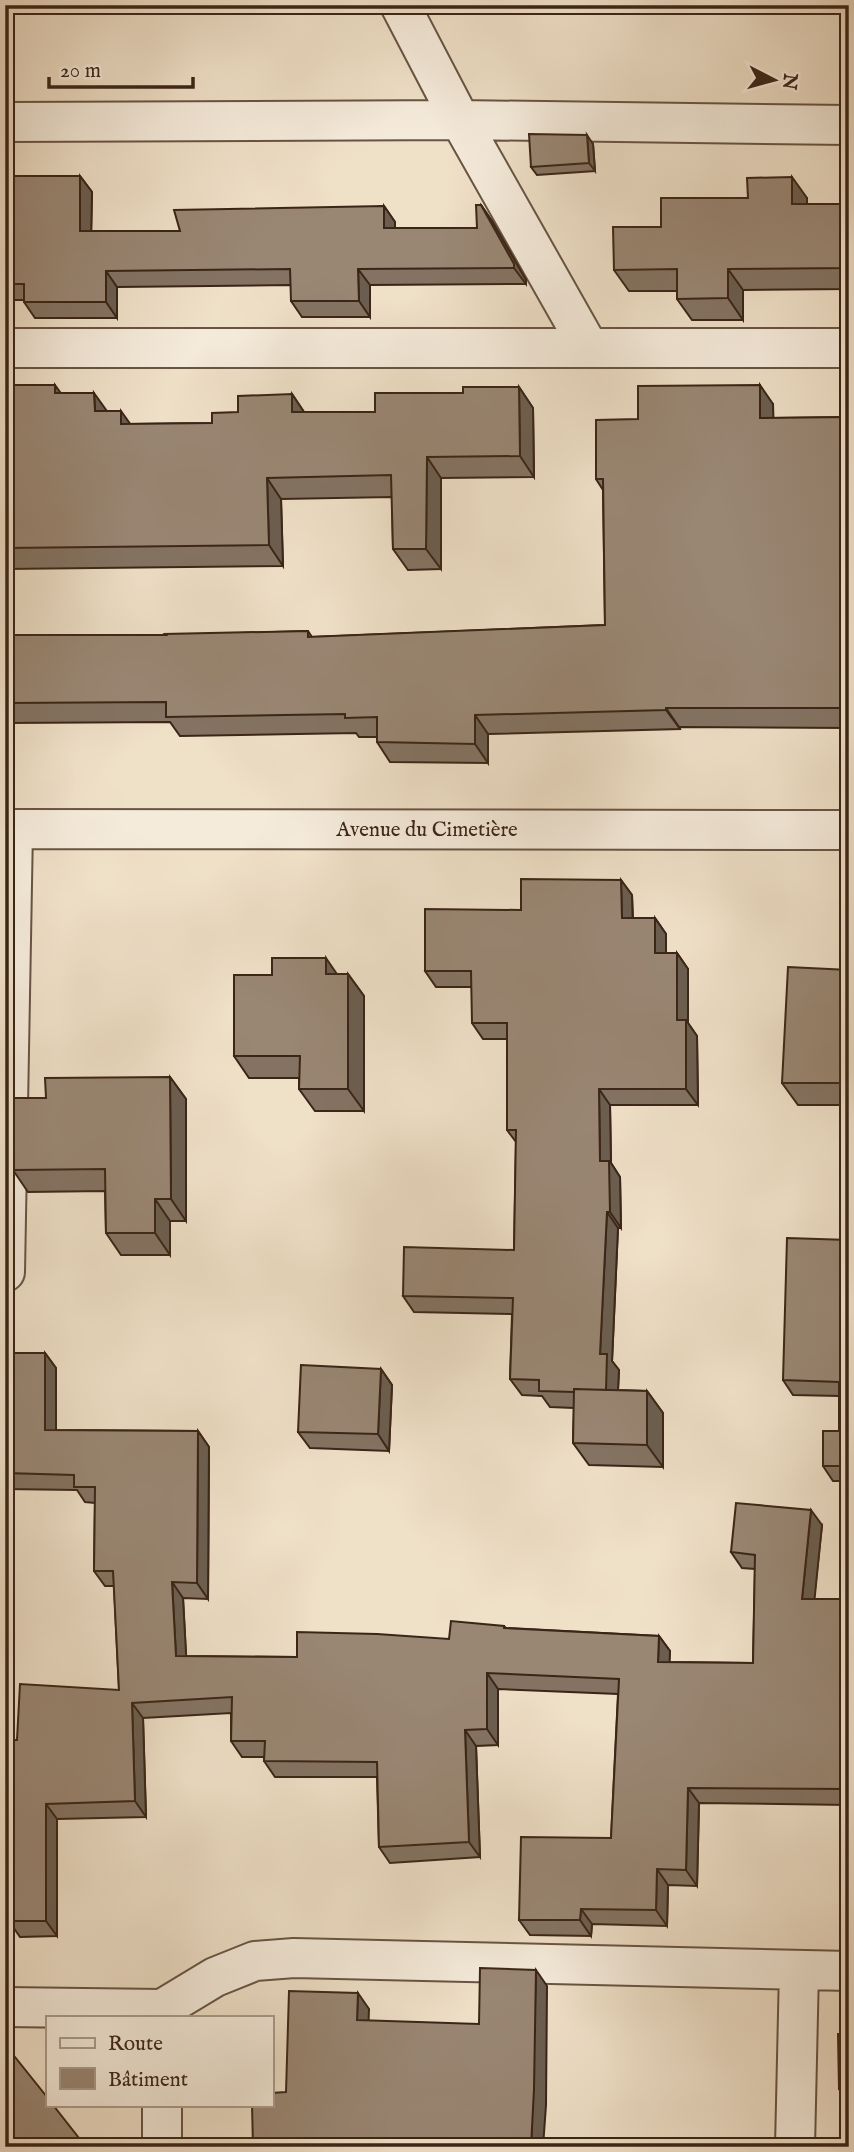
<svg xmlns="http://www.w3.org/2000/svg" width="854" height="2152" viewBox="0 0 854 2152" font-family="'IM FELL English',serif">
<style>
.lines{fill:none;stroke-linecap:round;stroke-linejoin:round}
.minor-casing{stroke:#685443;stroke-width:42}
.minor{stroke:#f5ebdb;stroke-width:38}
.wall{fill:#847363;stroke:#3b2517;stroke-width:2}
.shaded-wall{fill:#6b5e50;stroke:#3b2517;stroke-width:2}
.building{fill:#998673;stroke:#3b2517;stroke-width:2}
.labels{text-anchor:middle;stroke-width:7;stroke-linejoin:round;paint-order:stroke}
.street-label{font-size:21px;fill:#3b2517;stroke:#f5ebdb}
</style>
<rect width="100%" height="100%" fill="#efe0c8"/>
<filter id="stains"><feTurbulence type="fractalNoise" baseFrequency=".00286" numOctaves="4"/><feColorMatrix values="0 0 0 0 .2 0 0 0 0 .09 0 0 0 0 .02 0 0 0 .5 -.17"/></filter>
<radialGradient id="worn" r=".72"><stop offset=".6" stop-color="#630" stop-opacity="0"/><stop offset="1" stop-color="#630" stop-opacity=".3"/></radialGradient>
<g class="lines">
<defs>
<path id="minor" d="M400,5L460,120L589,348H849
M5,122L460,120L849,125
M5,348H589
M5,829L849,830
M5,1272L13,829
M5,2007L162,2009
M162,2009L215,1977L255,1961L294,1958L849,1971
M162,2147V2105
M795,2147L799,1970"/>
</defs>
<!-- minor casing -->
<use href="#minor" class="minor-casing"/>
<!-- minor -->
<use href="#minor" class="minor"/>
</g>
<!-- wall -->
<path class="wall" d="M593,144L595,171L537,175L531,167Z
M5,176H80L92,192L91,231H180L384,206L395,222V228H477L481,205L492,221L526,280V284L370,285V317H302L291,301V285L117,287V318H35L24,302V300H5Z
M748,198H807V204H849V289L743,290V320H692L677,299V291H629L614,270L661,227Z
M5,385L61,393L107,411L130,424L212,423L292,394L304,412H375L463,393L519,387L533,408L534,477L441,478V569L408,570L393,549L392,497L281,499L283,566L5,569Z
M773,404V418L849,417V728L679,727L680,729L488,734V763L390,762L377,742V737H359L356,733L180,736L170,722L5,723V635H166L308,631L312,637L605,625L603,490L596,479L638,419Z
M621,880L632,895L633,918H655L666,934V953H677L688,969V1023L697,1036L698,1105H610L611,1163L620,1177L621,1228H618L612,1361L619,1370L618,1390L647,1391L663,1413V1467L589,1465L573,1443L574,1408L550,1407L542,1396L522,1395L510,1379L512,1314L414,1312L403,1296L514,1250L516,1142L507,1130V1039H483L472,1023V987H436L425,971L521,910Z
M849,970V1105H798L782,1083Z
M337,974H348L364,996V1111H315L299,1089V1078H249L234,1056Z
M170,1077L186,1099V1221H170V1255H121L106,1233L105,1191L28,1192L13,1170L46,1098Z
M849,1240V1481H833L823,1466L839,1431V1396L793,1395L783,1380Z
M5,1353H45L56,1368V1430L198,1431L209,1447L208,1599L183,1598L186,1656L297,1657L449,1639L504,1626L506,1628L659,1636L670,1651L669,1662L753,1663L755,1569L742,1568L731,1552L822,1525L814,1599H849V1805L699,1803L697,1886L668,1885L667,1926L592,1924L591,1936L530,1935L519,1920L611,1838L618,1694L498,1689V1745L476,1746L480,1857L390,1863L379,1847L377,1777H275L264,1761V1757H242L231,1741V1713L143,1718L146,1817L57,1819V1936L20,1937L9,1921V1902H5V1740H17L119,1690L114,1586H105L94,1571L95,1503L85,1502L77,1490L5,1489Z
M381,1369L392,1385L389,1451L310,1448L298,1432Z
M849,2034V2103L839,2089Z"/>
<!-- shaded-wall -->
<path class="shaded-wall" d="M587,135L593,144L595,171L589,163Z
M80,176L92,192L91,247L80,231Z
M792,177L807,198V226L792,204Z
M481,205L492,221L526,280V284L514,268Z
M384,206L395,222V244L384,228Z
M358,269L370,285V317L359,301Z
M728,269L743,290V320L728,298Z
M106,271L117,287V318L106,302Z
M55,385L70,406L55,393Z
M760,385L773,404L774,437L760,418Z
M519,387L533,408L534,477L520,456Z
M94,393L109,414L95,411Z
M292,394L306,415L292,412Z
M121,411L136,432L121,424Z
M427,457L441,478V569L426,549Z
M267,478L281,499L283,566L269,545Z
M666,708L679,727L680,729L666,710Z
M475,715L488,734V763L475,744Z
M621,880L632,895L633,934L622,918Z
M655,918L666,934V969L655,953Z
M677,953L688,969V1023L697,1036L698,1105L686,1089L677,1020Z
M326,958L341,980L326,974Z
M348,974L364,996V1111L348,1089Z
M170,1077L186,1099V1221L171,1199Z
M599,1089L610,1105L611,1163L620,1177L621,1228L610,1212L600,1161Z
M155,1199L170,1221V1255L155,1233Z
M607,1212L618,1228L612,1361L619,1370L617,1409L606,1393L600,1354Z
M45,1353L56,1368V1446L45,1430Z
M381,1369L392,1385L389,1451L378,1434Z
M647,1391L663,1413V1467L647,1445Z
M198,1431L209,1447L208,1599L197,1583Z
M811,1510L822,1525L813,1614L802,1599Z
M172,1582L183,1598L187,1671L176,1656Z
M659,1636L670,1651L669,1678L658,1662Z
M487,1673L498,1689V1745L487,1729Z
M132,1703L143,1718L146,1817L135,1801Z
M465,1730L476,1746L480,1857L469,1842Z
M688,1788L699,1803L697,1886L686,1870Z
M46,1804L57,1819V1936L46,1921Z
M657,1869L668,1885L667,1926L656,1910Z
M581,1909L592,1924L591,1936L580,1920Z
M536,1970L547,1986L546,2105L543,2147H531Z
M358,1993L369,2009L368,2036L357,2020Z"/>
<!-- building -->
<path class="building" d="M529,134L587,135L589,163L531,167Z
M5,176H80V231H180L174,210L384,206V228H477L476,205H481L514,264V268L358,269L359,301H291L290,269L106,271V302H24V284H5Z
M792,177V204H849V268L728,269V298L677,299V269L614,270L613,227H661V198H748L747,178Z
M5,385H55V393H94L95,411H121V424L212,423V413L238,412V396L292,394V412H375V393H463V387H519L520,456L427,457L426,549H393L391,475L267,478L269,545L5,548Z
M760,385V418L849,417V708H666V710L475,715V744L377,742V717L345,718V714L166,717V702L5,703V635H166L165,634L308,631V637L605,625L603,479H596V420L638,419V386Z
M521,879L621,880L622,918H655V953H677V1020H686V1089H599L600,1161H609L610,1212H607L600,1354H607L606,1390L574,1389V1392L539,1391V1380L510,1379L513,1298L403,1296L404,1247L514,1250L516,1130H507V1023H472L471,971H425V909L521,910Z
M272,958H326V974H348V1089H299L300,1056H234V975H272Z
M788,967L849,970V1083H782Z
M170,1077L171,1199H155V1233H106L105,1169L13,1170L14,1098H46L45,1078Z
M787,1238L849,1240V1466H823V1431H839V1382L783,1380Z
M5,1353H45V1430L198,1431L197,1583L172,1582L176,1656L297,1657V1632L377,1634L449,1639L451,1621L504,1626V1628L659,1636L658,1662L753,1663L755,1555L731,1552L736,1503L811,1510L802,1599H849V1789L688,1788L686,1870L657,1869L656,1910L581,1909L580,1920H519L521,1837L611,1838L619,1679L487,1673V1729L465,1730L469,1842L379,1847L377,1762L264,1761L265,1741H231L232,1697L132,1703L135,1801L46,1804V1921H9V1886H5V1740H17L20,1684L119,1690L113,1571H94L95,1487H74V1475L5,1473Z
M301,1365L381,1369L378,1434L298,1432Z
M574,1389L647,1391V1445L573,1443Z
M480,1968L536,1970L534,2089L531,2147H253L252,2105H271V2093L286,2092L289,1991L358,1993L357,2020L479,2024Z
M838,2034H849V2089H839Z
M11,2052L47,2097V2105H53L86,2147H5V2056Z"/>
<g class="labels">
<!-- street labels -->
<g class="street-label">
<text x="427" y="836">Avenue du Cimetière</text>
</g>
</g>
<!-- margin -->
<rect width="854" height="2152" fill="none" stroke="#efe0c8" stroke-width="28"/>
<rect x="7" y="7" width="840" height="2138" fill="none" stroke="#3b2517" stroke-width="3.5"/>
<rect x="14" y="14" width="826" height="2124" fill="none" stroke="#3b2517" stroke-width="2"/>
<!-- legend -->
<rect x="46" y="2016" width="228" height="91" fill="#f5ebdb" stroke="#ab9c8d" stroke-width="2"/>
<rect x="60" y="2038" width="35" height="10" fill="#f5ebdb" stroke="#ab9c8d" stroke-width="2"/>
<text x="108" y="2050" font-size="21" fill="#3b2517">Route</text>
<rect x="60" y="2068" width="35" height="21" fill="#998673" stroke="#ab9c8d" stroke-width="2"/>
<text x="108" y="2086" font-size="21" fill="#3b2517">Bâtiment</text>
<!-- north arrow -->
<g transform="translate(774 80) rotate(96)" stroke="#f5ebdb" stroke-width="5" paint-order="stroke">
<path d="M0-5L12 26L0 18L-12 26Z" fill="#3b2517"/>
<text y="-10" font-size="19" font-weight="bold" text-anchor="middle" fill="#3b2517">N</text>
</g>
<!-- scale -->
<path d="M49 77v10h144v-10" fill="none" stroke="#3b2517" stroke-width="3.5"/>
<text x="60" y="77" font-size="21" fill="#3b2517" stroke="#f5ebdb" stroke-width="5" paint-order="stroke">20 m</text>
<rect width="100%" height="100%" filter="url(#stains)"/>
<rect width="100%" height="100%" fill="url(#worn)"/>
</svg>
